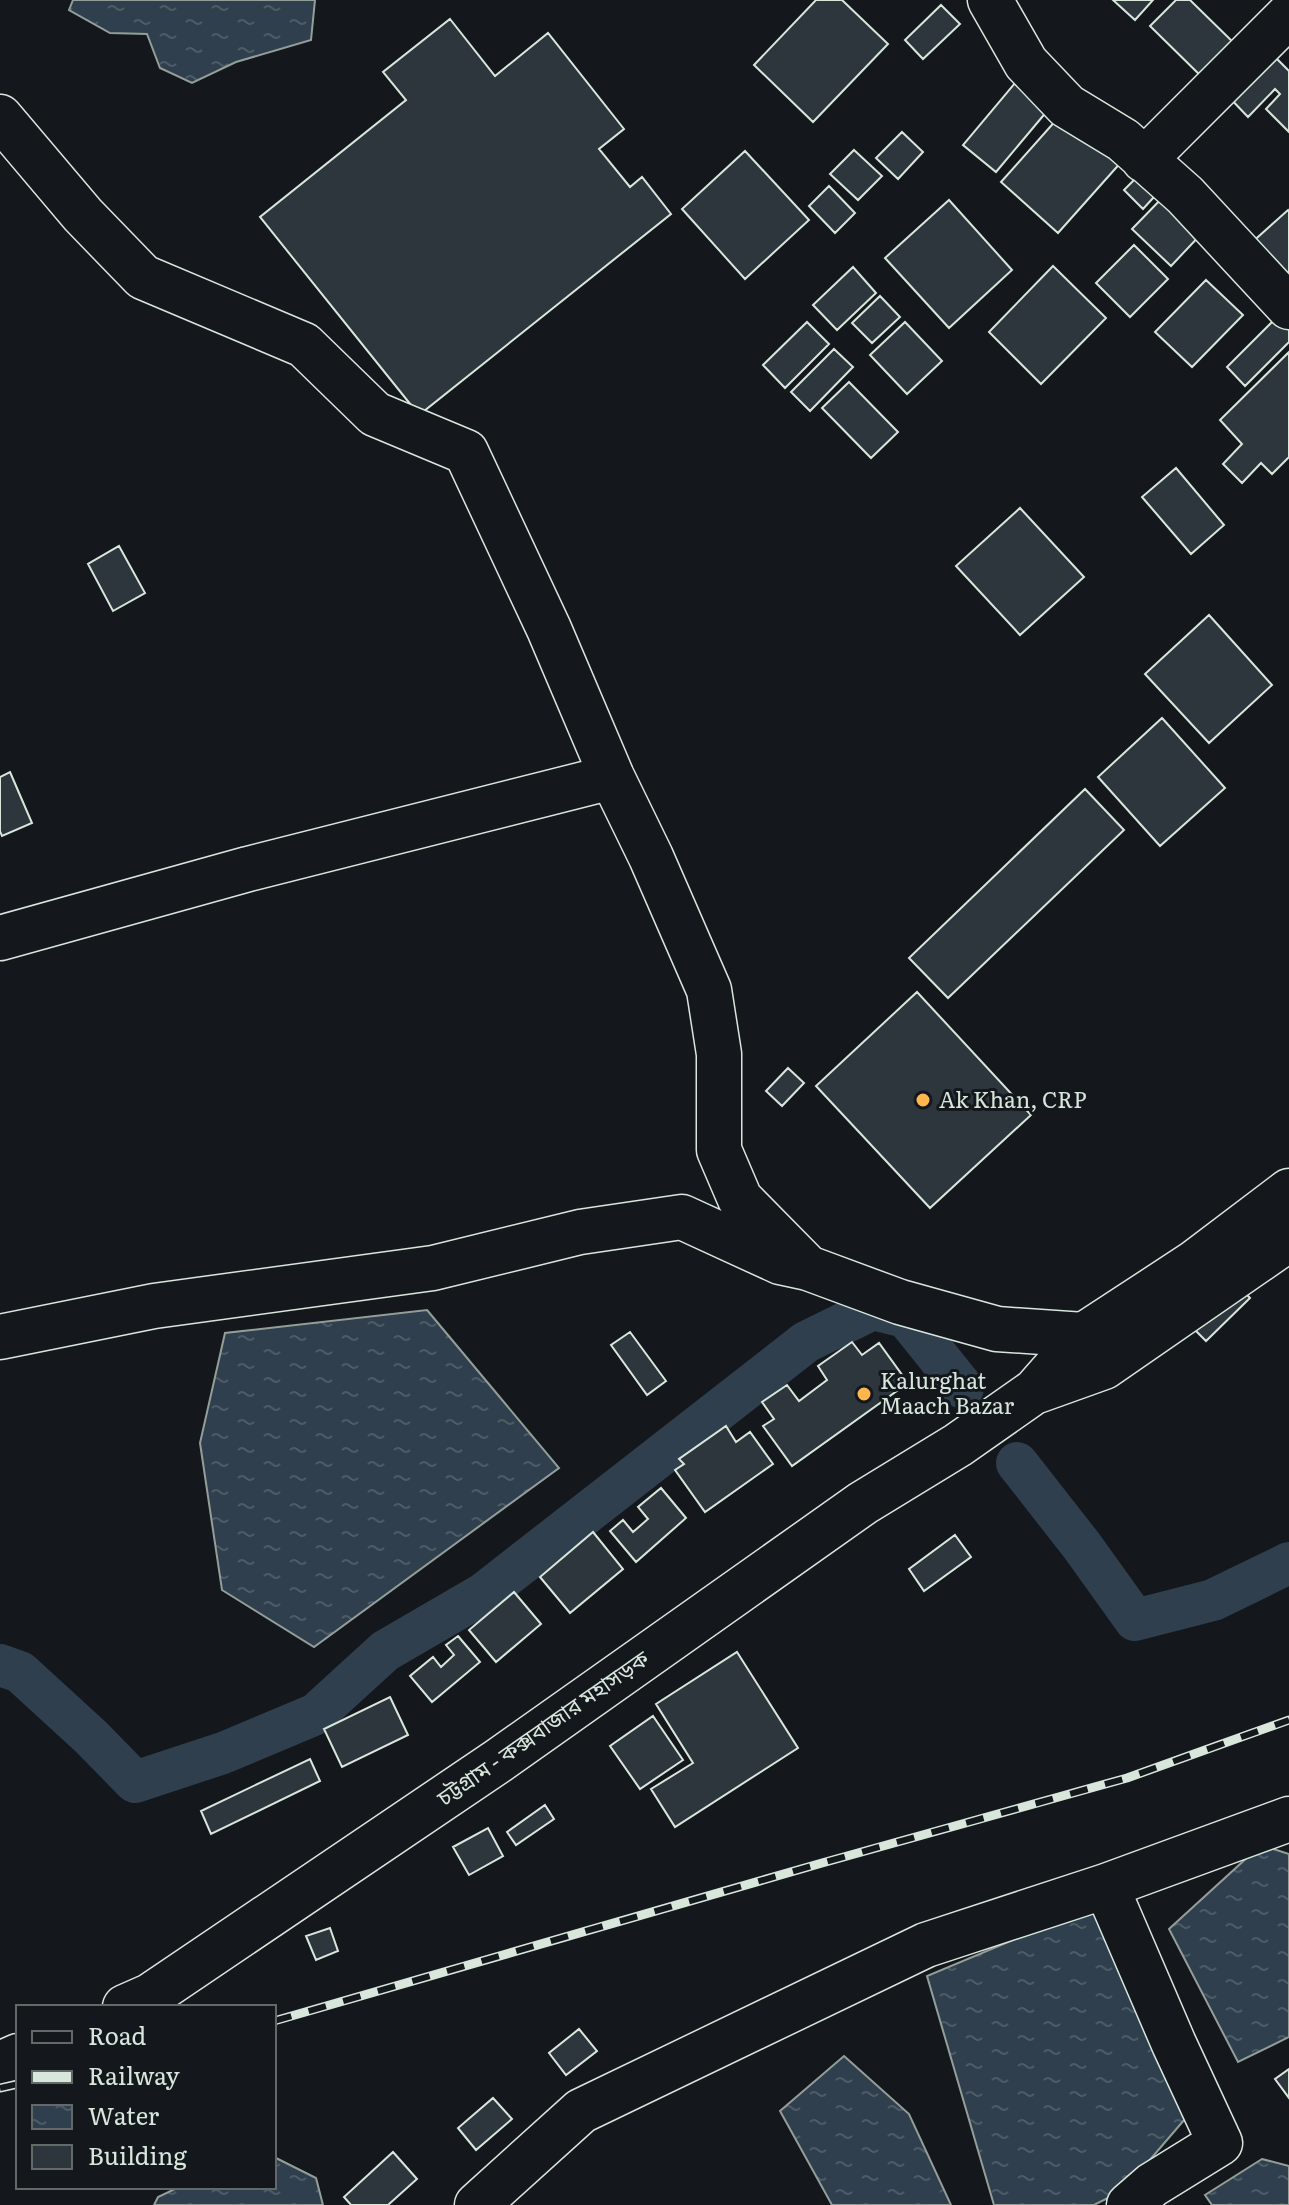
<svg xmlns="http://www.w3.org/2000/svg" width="1289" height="2205" viewBox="0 0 1289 2205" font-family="Literata,'Noto Sans Bengali',serif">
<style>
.water{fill:url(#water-ripples);stroke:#939e99;stroke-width:2}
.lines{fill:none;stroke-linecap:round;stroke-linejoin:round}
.canal{stroke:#2f3f4d;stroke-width:42}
.building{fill:#2c363c;stroke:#d8e6dc;stroke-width:2}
.minor-casing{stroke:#d8e6dc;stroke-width:47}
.highway-casing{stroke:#d8e6dc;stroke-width:47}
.minor{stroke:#14181c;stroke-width:44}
.highway{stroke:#14181c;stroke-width:44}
.rail-casing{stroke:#d8e6dc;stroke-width:9}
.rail{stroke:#14181c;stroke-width:6;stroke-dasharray:18;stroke-linecap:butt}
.poi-dot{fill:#ffb74d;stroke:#14181c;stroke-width:3}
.labels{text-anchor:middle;stroke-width:6;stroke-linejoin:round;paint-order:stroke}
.poi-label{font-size:22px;fill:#d8e6dc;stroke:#14181c;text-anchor:start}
.street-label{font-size:22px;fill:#d8e6dc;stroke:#14181c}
</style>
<defs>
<pattern id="water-ripples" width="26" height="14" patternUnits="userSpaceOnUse" patternTransform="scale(2)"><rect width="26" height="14" fill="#2f3f4d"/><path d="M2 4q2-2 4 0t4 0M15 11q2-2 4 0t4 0" fill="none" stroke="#4c5b66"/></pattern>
</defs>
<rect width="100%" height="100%" fill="#14181c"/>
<!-- water -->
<path class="water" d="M73,0H315L311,40L236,62L192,83L160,68L147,34L110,33L69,10Z
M427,1310L559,1468L314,1647L222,1590L200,1443L225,1333Z
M1261,1845L1289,1854V2037L1238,2062L1169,1929Z
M1092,1907L1185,2119L1124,2190L1094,2205H994L927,1976Z
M844,2056L909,2114L951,2205H832L780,2111Z
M274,2157L316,2178L323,2205H154L158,2197L179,2187H274Z
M1262,2159L1289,2166V2205H1212L1205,2195Z"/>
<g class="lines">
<!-- canal -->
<path class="canal" d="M1017,1463L1082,1546L1135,1620L1213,1600L1289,1563
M0,1665L20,1672L91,1737L135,1782L223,1753L316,1714L385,1651L483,1594L806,1342L873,1309L906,1317L963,1388"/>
</g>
<!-- building -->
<path class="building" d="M816,0H842L888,44L813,122L754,65Z
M1113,0H1153L1135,20Z
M1176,0H1190L1238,47L1205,80L1150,26Z
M941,5L960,24L923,59L905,40Z
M450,19L495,76L548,33L624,129L599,149L630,187L642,177L671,214L419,415L260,217L406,100L383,72Z
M1267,49L1289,71V132L1266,109L1280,94L1275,89L1248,117L1225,93Z
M1021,76L1053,104L996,172L963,145Z
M1066,109L1123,160L1058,233L1001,182Z
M902,132L923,152L898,179L876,158Z
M854,150L882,176L858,200L830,174Z
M745,151L809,220L745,279L682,209Z
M1146,168L1164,186L1143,209L1124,190Z
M829,186L855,213L835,233L809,206Z
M1167,193L1205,230L1171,266L1132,229Z
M949,200L1012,270L949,328L885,258Z
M1288,210L1289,212V277L1249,245Z
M1134,245L1168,279L1130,317L1096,283Z
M1053,266L1106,318L1041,384L989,332Z
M853,267L876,293L837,330L813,305Z
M1206,280L1243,315L1192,367L1155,332Z
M880,296L900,317L872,343L852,323Z
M1278,316L1289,327V342L1245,386L1227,367Z
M807,322L829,344L785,388L763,365Z
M905,322L942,361L907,394L870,355Z
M834,349L853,367L810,411L791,392Z
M1289,352V457L1272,474L1261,463L1242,483L1223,464L1242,444L1220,420Z
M849,382L898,432L871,458L822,408Z
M1176,468L1224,525L1191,554L1142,497Z
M1020,508L1084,577L1020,635L956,566Z
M119,546L145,593L113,611L88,564Z
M1209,615L1272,685L1209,743L1145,674Z
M1162,718L1225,788L1160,846L1098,777Z
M10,772L32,823L2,836L0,831V777Z
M1085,789L1124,830L948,998L909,958Z
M917,992L1031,1115L930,1208L816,1086Z
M788,1068L804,1083L782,1106L766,1091Z
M1232,1279L1250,1298L1206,1341L1188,1323Z
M630,1332L666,1381L647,1395L611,1345Z
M852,1342L862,1355L879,1343L908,1383L792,1466L763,1426L774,1419L762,1402L787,1385L799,1401L827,1380L818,1366Z
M726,1426L736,1442L750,1432L773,1464L705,1512L675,1470L684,1464L679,1459Z
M661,1488L686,1518L636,1562L610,1531L623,1520L633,1532L648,1519L638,1507Z
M593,1532L623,1569L570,1613L540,1577Z
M955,1535L971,1557L924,1591L909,1569Z
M514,1592L541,1624L496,1662L469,1630Z
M458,1636L480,1662L432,1702L410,1676L433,1657L441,1667L454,1655L446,1645Z
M737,1652L798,1748L675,1827L651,1789L693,1763L656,1704Z
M390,1697L408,1735L342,1767L324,1729Z
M653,1716L683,1760L640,1789L610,1746Z
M310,1759L320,1781L211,1834L201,1811Z
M545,1805L554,1819L516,1845L507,1832Z
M488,1828L503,1856L469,1875L453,1847Z
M330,1928L338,1951L316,1960L306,1936Z
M579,2029L597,2051L566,2075L549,2053Z
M1289,2069V2098L1275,2079Z
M493,2098L512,2119L476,2150L458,2128Z
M393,2152L417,2179L388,2205H351L344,2197Z"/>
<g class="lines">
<defs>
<path id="minor" d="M990,0L1026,63L1067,106L1123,140L1185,195L1289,307
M0,117L83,215L143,277L304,345L375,414L466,452L549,629L612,777L651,857L709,990L719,1054V1150L740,1199L808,1268
M1144,160L1289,15
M0,938L248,869L612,777
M0,1337L154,1306L433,1268L580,1232L682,1217L780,1262L808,1268L900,1302L997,1329L1084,1335L1100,1361
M477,2205L581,2111L926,1945L1106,1886
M1129,2205L1152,2185L1220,2143L1174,2044L1106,1886L1289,1819"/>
<path id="highway" d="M1037,1391L1104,1367L1289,1239
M125,2007L150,1996L498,1761L863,1503L958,1445L1035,1391L1084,1335L1194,1263L1289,1191
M0,2064L18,2056"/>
</defs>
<!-- minor casing -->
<use href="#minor" class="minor-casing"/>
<!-- highway casing -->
<use href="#highway" class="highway-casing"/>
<!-- minor -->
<use href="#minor" class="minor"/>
<!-- highway -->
<use href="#highway" class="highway"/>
<defs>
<path id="rail" d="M274,2021L822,1863L1127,1778L1289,1720
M0,2088L18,2084"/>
</defs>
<!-- rail casing -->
<use href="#rail" class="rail-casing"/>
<!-- rail -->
<use href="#rail" class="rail"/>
</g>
<!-- markers -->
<g class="poi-dot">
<circle cx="923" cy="1100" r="8"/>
<circle cx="864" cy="1394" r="8"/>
</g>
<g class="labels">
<!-- poi labels -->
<g class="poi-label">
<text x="939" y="1108">Ak Khan, CRP</text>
<text x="880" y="1389">Kalurghat<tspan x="880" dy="25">Maach Bazar</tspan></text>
</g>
<!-- street labels -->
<g class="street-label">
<text transform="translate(543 1728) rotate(-35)" y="8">চট্টগ্রাম - কক্সবাজার মহাসড়ক</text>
</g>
</g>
<!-- legend -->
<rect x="16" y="2005" width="260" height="184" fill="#14181c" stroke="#626a69" stroke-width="2"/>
<rect x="32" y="2031" width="40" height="12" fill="#14181c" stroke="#626a69" stroke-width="2"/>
<text x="88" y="2045" font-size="24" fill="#d8e6dc">Road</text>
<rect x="32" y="2071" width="40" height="12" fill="#d8e6dc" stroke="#626a69" stroke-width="2"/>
<text x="88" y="2085" font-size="24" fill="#d8e6dc">Railway</text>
<rect x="32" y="2105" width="40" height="24" fill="url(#water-ripples)" stroke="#626a69" stroke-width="2"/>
<text x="88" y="2125" font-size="24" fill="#d8e6dc">Water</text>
<rect x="32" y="2145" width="40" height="24" fill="#2c363c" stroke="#626a69" stroke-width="2"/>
<text x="88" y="2165" font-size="24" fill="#d8e6dc">Building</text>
</svg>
